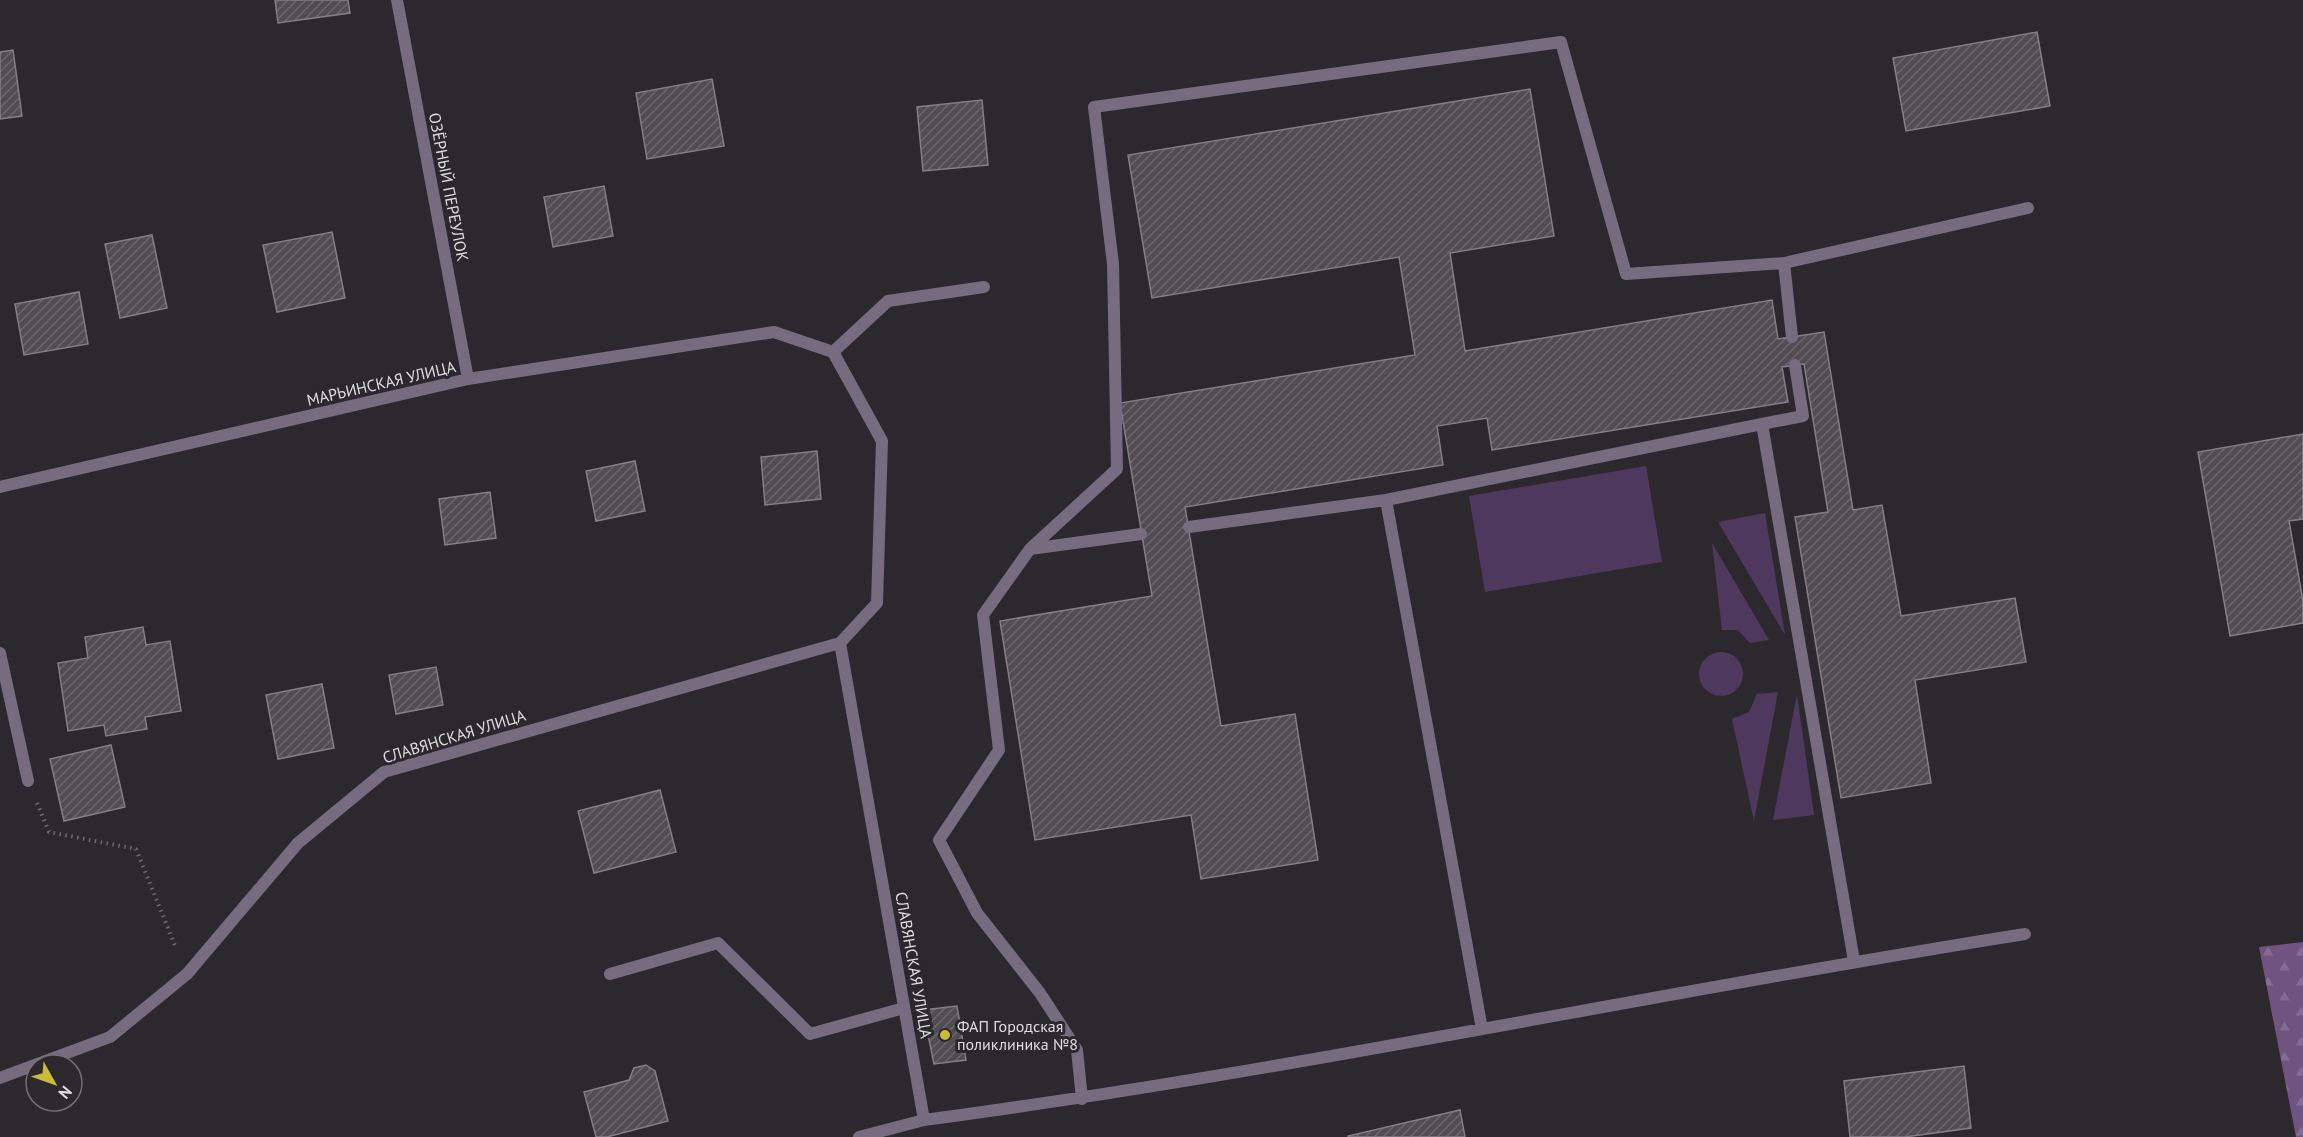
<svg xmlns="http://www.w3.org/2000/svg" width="2303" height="1137" viewBox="0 0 2303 1137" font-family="'PT Sans',sans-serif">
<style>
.grass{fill:#4f385d}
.forest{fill:url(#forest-firs)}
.building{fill:url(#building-hatch);stroke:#837f86;stroke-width:1.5}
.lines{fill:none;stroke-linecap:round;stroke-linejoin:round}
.path{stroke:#6d6a6f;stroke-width:4;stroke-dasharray:1.5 4.5;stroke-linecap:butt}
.service{stroke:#776b80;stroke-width:12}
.minor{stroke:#776b80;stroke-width:12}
.poi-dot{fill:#cbba39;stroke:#2b282e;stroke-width:2}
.labels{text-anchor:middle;stroke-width:6;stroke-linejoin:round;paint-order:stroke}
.street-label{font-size:16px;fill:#dfdde1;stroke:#2b282e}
.poi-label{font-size:16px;fill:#dfdde1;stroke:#2b282e;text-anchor:start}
</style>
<defs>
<pattern id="forest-firs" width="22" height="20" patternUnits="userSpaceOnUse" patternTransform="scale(1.5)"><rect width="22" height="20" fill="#6f5381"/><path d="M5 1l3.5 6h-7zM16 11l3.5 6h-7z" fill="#836b93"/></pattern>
<pattern id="building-hatch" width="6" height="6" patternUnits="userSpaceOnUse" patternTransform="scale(1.5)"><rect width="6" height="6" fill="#514d53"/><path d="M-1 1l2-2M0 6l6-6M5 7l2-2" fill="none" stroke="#6a666b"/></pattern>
</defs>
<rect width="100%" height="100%" fill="#2b282e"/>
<!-- grass -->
<path class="grass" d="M1646,466L1662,562L1485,592L1469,496Z
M1765,513L1785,635L1718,522Z
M1712,543L1769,640L1750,643L1738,630H1722Z
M1699 674a22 22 0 1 1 44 0a22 22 0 1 1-44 0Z
M1778,692L1754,821L1732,719L1749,712L1757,694Z
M1797,694L1814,815L1773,820Z"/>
<!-- forest -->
<path class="forest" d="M2303,942V1137H2296L2259,947Z"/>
<!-- building -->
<path class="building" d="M275,0H348L350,13L278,23Z
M2037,32L2050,106L1906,131L1893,58Z
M13,50L22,116L0,119V52Z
M712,79L724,146L647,159L636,93Z
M1530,89L1554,236L1450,253L1465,351L1772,300L1778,339L1824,332L1853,510L1882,505L1901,616L2015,598L2026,662L1915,680L1931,783L1841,798L1795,517L1828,512L1804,364L1782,367L1788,402L1492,450L1487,418L1437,426L1443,465L1185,507L1221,726L1295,714L1318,860L1201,879L1191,815L1035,840L1000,621L1152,596L1120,403L1415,355L1399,257L1152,298L1128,155Z
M982,100L988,165L923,171L917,107Z
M604,186L613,236L553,247L544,197Z
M332,232L345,298L277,312L263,245Z
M152,235L167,308L120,318L105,244Z
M79,292L88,344L24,355L15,304Z
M2303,434V519L2289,521L2303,601V623L2230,636L2198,452Z
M817,451L821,499L765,505L761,457Z
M635,461L645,511L596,521L586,471Z
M490,492L496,538L445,545L439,499Z
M143,627L146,645L170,641L181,711L145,717L147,729L106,736L104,725L68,731L58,663L88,658L85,637Z
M436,667L443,705L396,714L389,675Z
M322,684L334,748L278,759L266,695Z
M111,745L125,807L64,821L50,759Z
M660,790L676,852L594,873L578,811Z
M957,1006L966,1060L934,1064L923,1010Z
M646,1065L655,1071L668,1121L607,1137H596L584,1092L629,1080L634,1068Z
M1964,1066L1971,1128L1905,1137H1850L1844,1081Z
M1460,1110L1465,1137H1348V1136Z"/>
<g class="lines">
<!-- path -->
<path class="path" d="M37,803L49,832L136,849L176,948"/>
<!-- service -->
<path class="service" d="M1784,263L1792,337
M833,352L888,301L984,287
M1762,424L1803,416L1795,365
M1189,527L1386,500
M1030,549L1141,534
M0,653L28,781
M610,974L718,943L810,1034L904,1008
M1482,1029L1386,500L1762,424L1854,961
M1082,1099L1077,1050L1040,993L977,913L939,840L999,750L983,615L1030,549L1117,469L1113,264L1094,107L1561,42L1626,274L1784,263L2028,208
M924,1120C1293,1071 1657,992 2025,934"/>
<!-- minor -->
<path class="minor" d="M397,0L468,379
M0,487L468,379L774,332L833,352L882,441L877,603L840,643L384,772L298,843L187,974L110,1037L0,1078
M840,643L924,1120L859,1137"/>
</g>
<!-- markers -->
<circle class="poi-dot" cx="945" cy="1035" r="6"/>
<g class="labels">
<!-- street labels -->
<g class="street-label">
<text transform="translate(449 187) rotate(79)" y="6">ОЗЁРНЫЙ ПЕРЕУЛОК</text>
<text transform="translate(381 383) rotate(-13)" y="6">МАРЬИНСКАЯ УЛИЦА</text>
<text transform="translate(454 736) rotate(-17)" y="6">СЛАВЯНСКАЯ УЛИЦА</text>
<text transform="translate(914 965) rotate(80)" y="6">СЛАВЯНСКАЯ УЛИЦА</text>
</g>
<!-- poi labels -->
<g class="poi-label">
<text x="957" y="1032">ФАП Городская<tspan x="957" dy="18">поликлиника №8</tspan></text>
</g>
</g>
<!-- north arrow -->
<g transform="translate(54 1083) rotate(130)"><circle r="28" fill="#2b282e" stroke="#737076" stroke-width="1.5"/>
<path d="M0-4.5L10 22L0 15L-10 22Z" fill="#cbba39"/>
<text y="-9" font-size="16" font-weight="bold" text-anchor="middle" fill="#dfdde1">N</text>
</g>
</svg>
